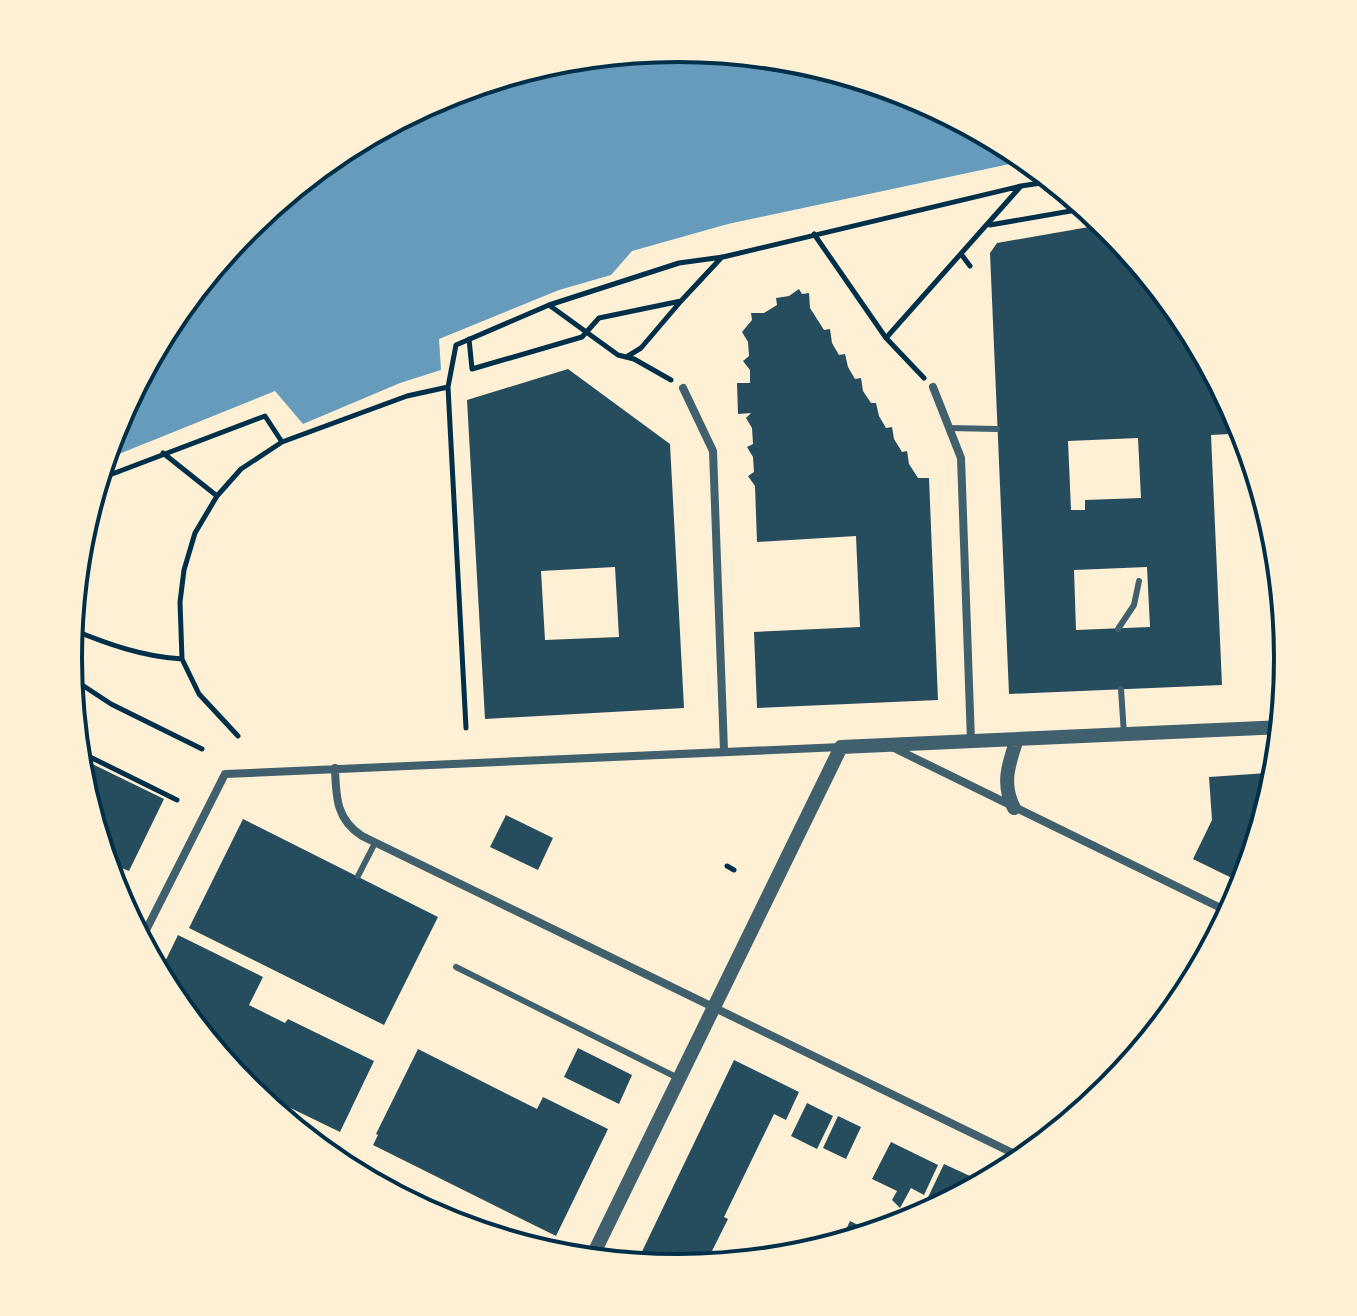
<svg xmlns="http://www.w3.org/2000/svg" width="1357" height="1316" viewBox="0 0 1357 1316" font-family="Figtree,sans-serif">
<style>
.water{fill:#669bbc}
.building{fill:#264d5e;fill-rule:evenodd}
.lines{fill:none;stroke-linecap:round;stroke-linejoin:round}
.path{stroke:#003049;stroke-width:5}
.service{stroke:#3f606c;stroke-width:6}
.minor{stroke:#3f606c;stroke-width:8}
.tertiary{stroke:#3f606c;stroke-width:14}
.rim{fill:none;stroke:#003049;stroke-width:4}
</style>
<rect width="100%" height="100%" fill="#fdf0d5"/>
<!-- water -->
<path class="water" d="M679,48L798,60L912,95L1018,151L1028,160L728,224L632,251L611,275L559,290L439,339L441,370L400,383L303,424L275,391L104,460L115,424L172,319L247,226L340,151L445,94L560,60Z"/>
<!-- building -->
<path class="building" d="M1106,224L1186,319L1229,400L1230,434L1211,435L1222,685L1009,694L990,253L997,243ZM1138,438L1141,498L1085,500V510H1071L1068,441ZM1147,567L1150,627L1076,630L1074,570Z
M799,289L802,294L809,293L810,308L824,330L830,329L832,343L839,355L845,354L848,367L855,379L861,378L863,391L871,403H876L879,416L886,428L892,427L894,439L902,452L907,451L909,464L918,478H929L938,700L757,708L754,632L860,627L856,536L757,542L755,486L748,476L754,472L753,457L747,447L753,444L752,428L746,418L751,413L738,414L737,383H750V370L743,361L749,356L748,342L742,332L752,320L751,313H764L777,305L776,298L789,296Z
M568,369L670,444L684,708L485,719L467,400ZM615,567L619,637L545,640L541,571Z
M78,757L164,799L129,871L119,867L118,897L80,777Z
M1267,773V776L1277,775V777L1244,884L1193,859L1212,820L1209,777Z
M506,815L553,838L538,870L490,847Z
M243,819L438,917L384,1025L189,928Z
M178,935L263,977L249,1005L285,1023L288,1019L374,1061L340,1132L243,1085L171,997L159,974Z
M578,1048L632,1075L619,1104L564,1077Z
M418,1049L537,1109L543,1097L608,1129L556,1236L373,1145L378,1135L376,1134Z
M734,1060L799,1092L786,1120L774,1114L724,1217L728,1219L705,1265L678,1268L636,1264Z
M807,1103L833,1116L817,1149L791,1136Z
M838,1116L861,1127L846,1159L823,1148Z
M891,1142L938,1165L924,1195L911,1188L900,1208L892,1200L897,1191L872,1179Z
M944,1164L970,1176L961,1195L918,1218Z
M850,1221L874,1233L839,1244Z"/>
<g class="lines">
<!-- path -->
<path class="path" d="M1021,186L1054,181
M990,225L1088,208
M814,234L886,338
M961,254L970,266
M469,339L472,369L582,337L599,318L681,301
M628,356L641,348L681,301L722,257
M671,380L634,359L618,355L549,305L679,263L723,257L1021,186L886,338L924,378
M163,453L217,496
M99,479L265,416L282,442L407,396L448,387
M71,629C107,644 144,657 182,659
M70,677L111,704L202,749
M466,728L448,387L456,345L549,305
M238,736L199,694L182,659L180,602L184,570L195,533L217,496L241,469L282,442
M78,751L177,800
M727,866L734,870"/>
<!-- service -->
<path class="service" d="M949,428L997,429
M1118,629L1134,605L1139,581
M1121,689L1124,734
M358,876L375,843
M456,967L678,1078"/>
<!-- minor -->
<path class="minor" d="M933,387L961,458L971,741
M683,388L713,451L724,751
M894,748L1231,913
M335,768C336,797 336,819 362,836L1025,1159
M141,940L225,774L841,747"/>
<!-- tertiary -->
<path class="tertiary" d="M1014,808C1001,784 1009,763 1017,739
M591,1259L841,747L1282,727"/>
</g>
<!-- crop -->
<path d="M0 0H1357V1316H0ZM82 658a596 596 0 1 1 1192 0a596 596 0 1 1-1192 0Z" fill="#fdf0d5" fill-rule="evenodd"/>
<path class="rim" d="M82 658a596 596 0 1 1 1192 0a596 596 0 1 1-1192 0Z"/>
</svg>
